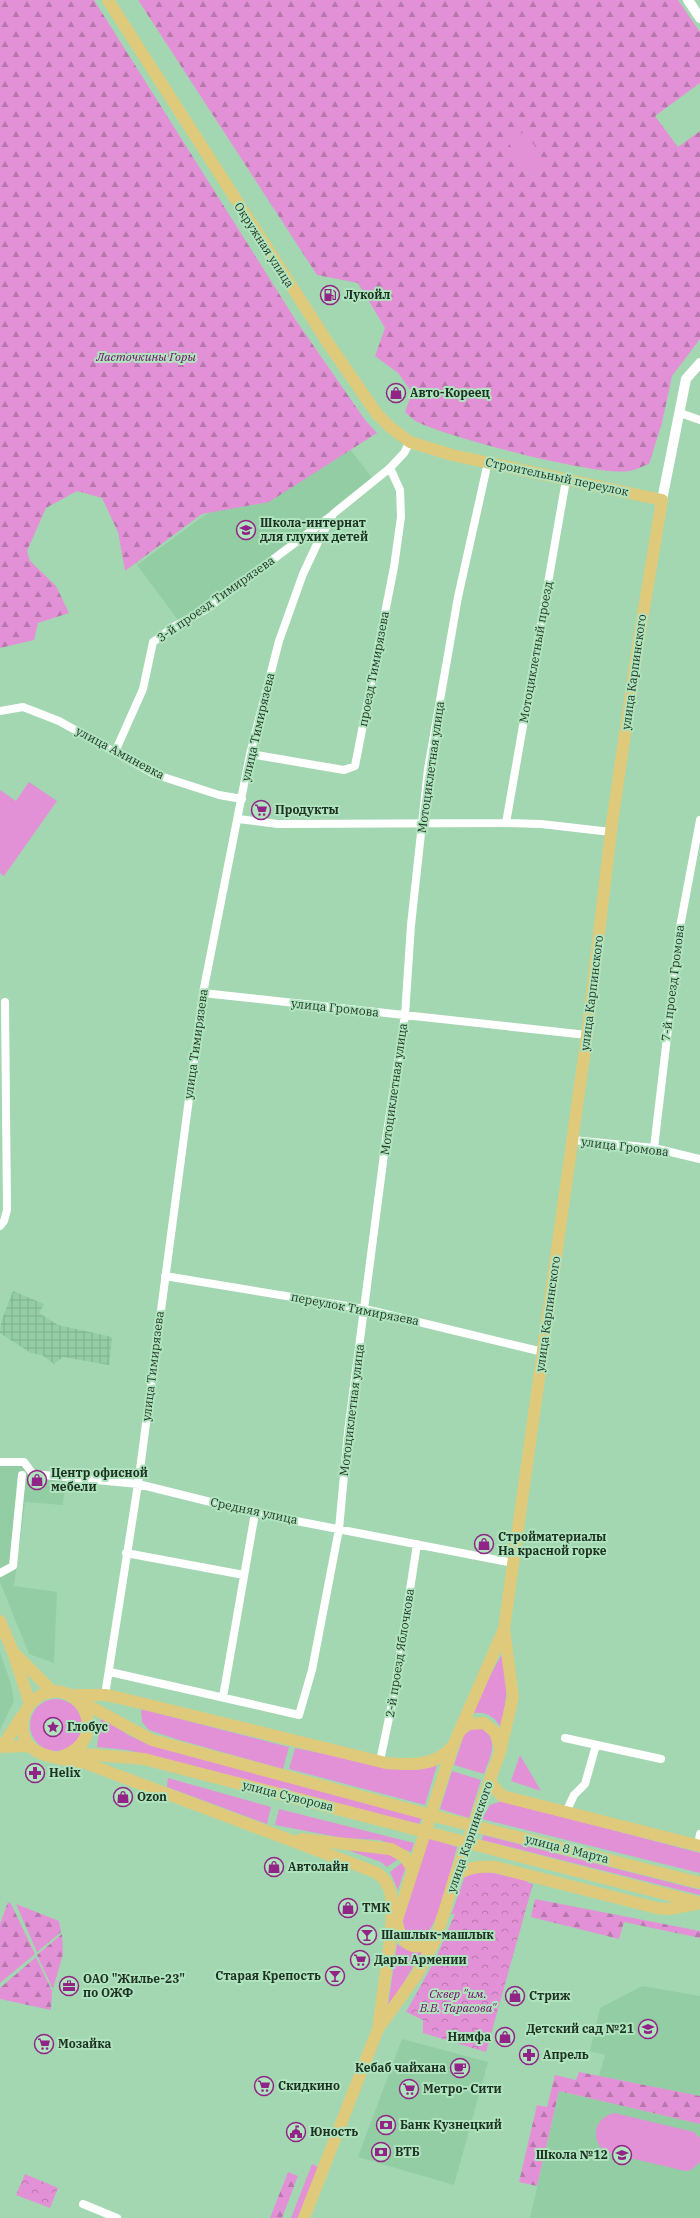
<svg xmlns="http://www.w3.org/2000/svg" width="700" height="2218" viewBox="0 0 700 2218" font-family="'IBM Plex Serif',serif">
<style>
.built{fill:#93cda3}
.industrial{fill:url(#industrial-grid)}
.green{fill:#e391d6}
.forest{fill:url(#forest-firs);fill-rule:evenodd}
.park{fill:url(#park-crowns)}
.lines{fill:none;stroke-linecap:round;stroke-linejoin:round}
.minor{stroke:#fff;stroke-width:8}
.tertiary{stroke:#fff;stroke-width:10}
.primary{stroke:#dfca7c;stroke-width:12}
.labels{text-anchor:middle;stroke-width:4;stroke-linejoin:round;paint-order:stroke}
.street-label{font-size:12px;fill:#1d3122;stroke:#b0e4be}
.poi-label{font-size:12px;font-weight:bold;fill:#1d3122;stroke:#b0e4be;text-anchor:start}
.park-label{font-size:12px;font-style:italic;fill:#730669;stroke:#b0e4be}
</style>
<defs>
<pattern id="industrial-grid" width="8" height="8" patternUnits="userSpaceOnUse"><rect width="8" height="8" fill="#93cda3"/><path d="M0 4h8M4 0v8" fill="none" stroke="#7eb08c"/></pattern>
<pattern id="forest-firs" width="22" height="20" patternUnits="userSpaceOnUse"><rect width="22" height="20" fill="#e391d6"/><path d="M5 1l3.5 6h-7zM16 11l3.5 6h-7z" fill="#b777ad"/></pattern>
<pattern id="park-crowns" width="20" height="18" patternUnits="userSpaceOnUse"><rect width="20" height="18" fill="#e391d6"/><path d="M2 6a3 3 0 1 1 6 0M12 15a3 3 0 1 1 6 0" fill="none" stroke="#b777ad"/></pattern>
</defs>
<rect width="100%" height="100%" fill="#a3d7b1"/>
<!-- built -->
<path class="built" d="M339,435L373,479L290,544L204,606L178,620L137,565L202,517Z
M0,1459L27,1460L38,1471L66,1475L63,1505L25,1502L14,1586L57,1592L54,1663L29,1654L0,1582Z
M0,1652L11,1684L14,1701L0,1730Z
M642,1986L700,1996V2096L599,2076L605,2055L590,2051L600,2008Z
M402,2039L488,2062L454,2185L358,2157Z
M559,2091L700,2124V2218H530Z"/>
<!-- industrial -->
<path class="industrial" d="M13,1291L44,1304L39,1313L58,1325L112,1337L109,1365L63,1357L54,1364L42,1355L31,1353L0,1333L1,1322Z"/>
<!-- green -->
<path class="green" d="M525,130L549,167L531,178L507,142Z
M29,782L57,801L4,876L0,873V790L16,801Z
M503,1652L507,1688L502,1730C495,1716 485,1710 469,1714Z
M30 1725a26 26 0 1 1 52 0a26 26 0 1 1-52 0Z
M141,1709L289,1747L283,1769L179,1740L149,1730L142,1722Z
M101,1718L130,1736L148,1744L422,1817L419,1824L158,1757L127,1750L97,1747Z
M473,1728H484C499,1744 490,1756 484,1774L454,1765L464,1735Z
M295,1748L395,1768L437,1765L425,1805L289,1769Z
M520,1755L541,1791L511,1781Z
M452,1771L481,1780L469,1818L440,1809Z
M168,1778L271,1807L267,1824L167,1787Z
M502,1801L700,1853V1873L482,1819L490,1805Z
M279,1809L414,1843L411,1852L380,1840L343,1838L275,1825Z
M483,1835L700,1890V1895L482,1840Z
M429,1838L457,1847C451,1867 440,1919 428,1932C423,1937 417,1939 411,1936C405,1933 403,1926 403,1920Z
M339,1847L401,1857L387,1867L381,1862Z
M404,1861L405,1869L398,1890L390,1872Z
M489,1872L528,1881L526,1887L451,1915L465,1876L468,1873Z
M397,1944L409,1951L422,1952L401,1987L388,2005Z
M614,2113L694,2132L700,2138V2162L691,2170L685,2171L605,2152C590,2139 594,2118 614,2113Z
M312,2164L318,2167L299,2218H291Z"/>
<!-- forest -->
<path class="forest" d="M0,0H94L295,319L365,420L377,433L269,502L202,514L125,571L118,532L102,498L77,491L46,508L27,551L30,561L56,586L69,613L38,623L34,640L0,648Z
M138,0H678L700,32V83L655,116L678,147L700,131V339L672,376L662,423L649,464C643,466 636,470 629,471C600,477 440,436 414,420C411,418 408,414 405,412L412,392L398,373L375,356L385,328L358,283L317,275ZM525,131L548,167L531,178L508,142Z
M535,1899L700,1931V1938L624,1922L619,1939L531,1917Z
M8,1902L11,1904L35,1954L0,1983V1924Z
M16,1904L59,1921L61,1932L37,1952Z
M62,1934L63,1954L53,1989L37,1955Z
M36,1957L52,1991L51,2010L0,1999V1988Z
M579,2072L700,2096V2124L559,2091L537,2186L519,2182L537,2105L547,2107L555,2075L576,2080Z
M288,2172L298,2176L282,2218H270Z"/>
<!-- park -->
<path class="park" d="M512,1879L533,1884L486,2052L423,2033V2020L406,2012L435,1960L461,1900L473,1885L490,1880Z
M25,2174L58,2188L50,2208L16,2195Z"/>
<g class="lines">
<!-- minor -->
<path class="minor" d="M680,413L700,420
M0,711L23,707L59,721L154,774L219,795L242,799
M115,752L143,689L153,642L175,626L205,610L331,516
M250,754L344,770L355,766L394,567L401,517L400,490L390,468
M239,819L278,824L506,823L541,824L611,832
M506,823L566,480
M203,993L587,1035
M573,1140L654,1148L700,1159
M654,1148L680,927L700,820
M0,1226L4,1221L7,1210L5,1002
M165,1276L365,1309L543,1352
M0,1462H24L33,1474L138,1484L255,1513L513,1563
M126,1553L244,1575
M0,1573L13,1566L22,1475
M110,1672L299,1715L312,1670L339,1529L348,1432L386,1139L405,1015L411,925L428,769L458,597L488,462
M105,1695L138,1484L203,993L250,754L279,641L303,574L318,542L333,514L390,468L404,453L410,442
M223,1697L255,1513
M565,1738L661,1759
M380,1761L394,1694L417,1544
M566,1812L574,1795L585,1784L596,1745
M698,1846L700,1834
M83,2204L117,2218"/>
<!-- tertiary -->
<path class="tertiary" d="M688,0L700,18
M662,500L686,379L700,363"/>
<!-- primary -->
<path class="primary" d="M108,0L328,343L377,414L390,427L410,442L452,455L662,500L638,645L612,823L587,1035L504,1629L453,1746L390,1941L378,2029L304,2218
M0,1621L13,1652L30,1704
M14,1653L53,1692
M74,1695H105L120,1698L386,1763C410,1765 435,1767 452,1747
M71,1696L152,1740L434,1816L700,1883
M459,1731L468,1724L484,1723L496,1733L500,1749
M0,1747L30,1746
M2,1747L22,1716
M72,1753L144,1759L700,1903
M61,1757C114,1738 79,1676 41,1695C32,1700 25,1709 23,1719C17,1759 58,1757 85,1763L375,1872C396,1884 392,1909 391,1930
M490,1779L493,1786L502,1796L700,1846
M301,1839L391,1849L405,1857L413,1870
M455,1876C468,1867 479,1866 495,1867L657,1908L669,1909L696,1904
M397,1923C401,1946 417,1954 435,1938
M380,2026L418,1973L437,1936L455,1876L500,1752L513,1697L504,1629"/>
</g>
<!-- icons -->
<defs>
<symbol id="fuel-ring" viewBox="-11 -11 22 22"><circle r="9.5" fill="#b0e4be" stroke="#912486" stroke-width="1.5"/><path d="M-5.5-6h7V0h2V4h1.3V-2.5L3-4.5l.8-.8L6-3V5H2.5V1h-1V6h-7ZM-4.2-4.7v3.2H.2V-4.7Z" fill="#912486"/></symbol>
<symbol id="shop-ring" viewBox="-11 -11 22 22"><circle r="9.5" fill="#b0e4be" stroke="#912486" stroke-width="1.5"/><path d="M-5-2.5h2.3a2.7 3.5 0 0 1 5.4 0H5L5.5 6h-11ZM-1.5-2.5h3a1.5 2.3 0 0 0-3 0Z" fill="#912486"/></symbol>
<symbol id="school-ring" viewBox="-11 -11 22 22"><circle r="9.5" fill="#b0e4be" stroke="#912486" stroke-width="1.5"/><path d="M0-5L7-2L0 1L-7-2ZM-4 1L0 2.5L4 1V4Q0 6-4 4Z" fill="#912486"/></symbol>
<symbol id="supermarket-ring" viewBox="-11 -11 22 22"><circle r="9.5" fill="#b0e4be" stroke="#912486" stroke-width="1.5"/><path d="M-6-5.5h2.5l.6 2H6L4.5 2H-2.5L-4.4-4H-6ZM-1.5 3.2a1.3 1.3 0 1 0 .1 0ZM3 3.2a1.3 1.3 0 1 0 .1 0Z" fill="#912486"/></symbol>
<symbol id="sight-ring" viewBox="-11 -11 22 22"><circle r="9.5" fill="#b0e4be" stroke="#912486" stroke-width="1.5"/><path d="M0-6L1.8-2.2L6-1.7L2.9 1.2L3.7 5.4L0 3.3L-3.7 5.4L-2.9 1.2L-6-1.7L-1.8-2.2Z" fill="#912486"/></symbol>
<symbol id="pharmacy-ring" viewBox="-11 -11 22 22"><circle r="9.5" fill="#b0e4be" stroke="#912486" stroke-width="1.5"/><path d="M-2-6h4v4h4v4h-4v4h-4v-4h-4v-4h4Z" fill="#912486"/></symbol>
<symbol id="bar-ring" viewBox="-11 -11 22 22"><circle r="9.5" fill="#b0e4be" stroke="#912486" stroke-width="1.5"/><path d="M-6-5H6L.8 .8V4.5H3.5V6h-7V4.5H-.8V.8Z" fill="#912486"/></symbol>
<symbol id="office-ring" viewBox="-11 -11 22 22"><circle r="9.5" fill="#b0e4be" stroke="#912486" stroke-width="1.5"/><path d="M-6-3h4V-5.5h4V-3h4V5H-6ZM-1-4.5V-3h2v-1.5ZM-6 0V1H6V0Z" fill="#912486"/></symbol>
<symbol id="cafe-ring" viewBox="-11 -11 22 22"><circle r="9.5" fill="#b0e4be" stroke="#912486" stroke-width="1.5"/><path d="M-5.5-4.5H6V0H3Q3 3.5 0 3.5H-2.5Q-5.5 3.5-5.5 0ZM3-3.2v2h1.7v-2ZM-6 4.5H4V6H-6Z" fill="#912486"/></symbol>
<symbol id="bank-ring" viewBox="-11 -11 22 22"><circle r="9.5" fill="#b0e4be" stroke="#912486" stroke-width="1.5"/><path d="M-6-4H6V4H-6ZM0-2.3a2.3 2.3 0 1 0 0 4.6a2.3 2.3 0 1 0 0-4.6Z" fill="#912486"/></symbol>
<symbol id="civic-ring" viewBox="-11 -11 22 22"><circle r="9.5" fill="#b0e4be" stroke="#912486" stroke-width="1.5"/><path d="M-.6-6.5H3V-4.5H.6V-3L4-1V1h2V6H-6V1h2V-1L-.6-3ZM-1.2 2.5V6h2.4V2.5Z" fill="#912486"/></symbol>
</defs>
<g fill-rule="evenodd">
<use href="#fuel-ring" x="319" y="284" width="22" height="22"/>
<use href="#shop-ring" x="385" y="382" width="22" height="22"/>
<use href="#school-ring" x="235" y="519" width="22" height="22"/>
<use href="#supermarket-ring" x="250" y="799" width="22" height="22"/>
<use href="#shop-ring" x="26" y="1469" width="22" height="22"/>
<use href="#shop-ring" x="473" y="1533" width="22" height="22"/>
<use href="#sight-ring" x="42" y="1716" width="22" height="22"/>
<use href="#pharmacy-ring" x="24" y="1762" width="22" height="22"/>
<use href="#shop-ring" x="112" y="1786" width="22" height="22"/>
<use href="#shop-ring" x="263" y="1856" width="22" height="22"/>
<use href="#shop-ring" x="337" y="1897" width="22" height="22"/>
<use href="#bar-ring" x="356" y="1924" width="22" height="22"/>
<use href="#supermarket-ring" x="349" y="1949" width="22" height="22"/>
<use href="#bar-ring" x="324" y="1965" width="22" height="22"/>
<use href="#office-ring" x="58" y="1975" width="22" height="22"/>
<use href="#shop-ring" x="504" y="1985" width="22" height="22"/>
<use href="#school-ring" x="637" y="2018" width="22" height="22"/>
<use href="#shop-ring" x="494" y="2026" width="22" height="22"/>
<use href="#supermarket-ring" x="33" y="2033" width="22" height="22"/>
<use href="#pharmacy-ring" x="518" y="2044" width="22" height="22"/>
<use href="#cafe-ring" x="449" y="2057" width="22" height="22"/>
<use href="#supermarket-ring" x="253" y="2075" width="22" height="22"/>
<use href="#supermarket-ring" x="398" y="2078" width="22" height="22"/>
<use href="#bank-ring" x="375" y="2114" width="22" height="22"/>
<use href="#civic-ring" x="285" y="2121" width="22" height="22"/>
<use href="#bank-ring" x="370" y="2141" width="22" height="22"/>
<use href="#school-ring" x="611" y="2144" width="22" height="22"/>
</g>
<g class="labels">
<!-- street labels -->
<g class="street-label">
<text transform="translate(264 245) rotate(57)" y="4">Окружная улица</text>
<text transform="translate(557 477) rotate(12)" y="4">Строительный переулок</text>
<text transform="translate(216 599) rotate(-35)" y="4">3-й проезд Тимирязева</text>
<text transform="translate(536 652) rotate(-80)" y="4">Мотоциклетный проезд</text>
<text transform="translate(374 669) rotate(-79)" y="4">проезд Тимирязева</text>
<text transform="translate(634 672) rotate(-82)" y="4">улица Карпинского</text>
<text transform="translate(258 727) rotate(-77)" y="4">улица Тимирязева</text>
<text transform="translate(120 753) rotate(28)" y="4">улица Аминевка</text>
<text transform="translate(431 767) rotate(-82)" y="4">Мотоциклетная улица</text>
<text transform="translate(673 983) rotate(-83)" y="4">7-й проезд Громова</text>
<text transform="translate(592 993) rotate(-83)" y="4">улица Карпинского</text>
<text transform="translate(335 1008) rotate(6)" y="4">улица Громова</text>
<text transform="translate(196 1044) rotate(-82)" y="4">улица Тимирязева</text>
<text transform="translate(394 1089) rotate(-82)" y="4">Мотоциклетная улица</text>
<text transform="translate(625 1147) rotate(7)" y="4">улица Громова</text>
<text transform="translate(355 1309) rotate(11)" y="4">переулок Тимирязева</text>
<text transform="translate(548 1314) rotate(-82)" y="4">улица Карпинского</text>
<text transform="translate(153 1366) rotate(-83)" y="4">улица Тимирязева</text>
<text transform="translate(352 1410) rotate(-83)" y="4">Мотоциклетная улица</text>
<text transform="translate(254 1511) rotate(12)" y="4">Средняя улица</text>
<text transform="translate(400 1653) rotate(-81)" y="4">2-й проезд Яблочкова</text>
<text transform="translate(288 1796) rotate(14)" y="4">улица Суворова</text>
<text transform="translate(470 1837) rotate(-71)" y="4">улица Карпинского</text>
<text transform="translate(567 1849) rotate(14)" y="4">улица 8 Марта</text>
</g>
<!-- poi labels -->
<g class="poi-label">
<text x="344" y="299">Лукойл</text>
<text x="410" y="397">Авто-Кореец</text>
<text x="260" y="527">Школа-интернат<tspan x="260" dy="14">для глухих детей</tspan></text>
<text x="275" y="814">Продукты</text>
<text x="51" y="1477">Центр офисной<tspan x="51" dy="14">мебели</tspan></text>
<text x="498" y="1541">Стройматериалы<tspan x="498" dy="14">На красной горке</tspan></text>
<text x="67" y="1731">Глобус</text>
<text x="49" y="1777">Helix</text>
<text x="137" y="1801">Ozon</text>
<text x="288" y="1871">Автолайн</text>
<text x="362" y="1912">ТМК</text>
<text x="381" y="1939">Шашлык-машлык</text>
<text x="374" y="1964">Дары Армении</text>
<text x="321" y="1980" text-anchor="end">Старая Крепость</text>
<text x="83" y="1983">ОАО "Жилье-23"<tspan x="83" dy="14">по ОЖФ</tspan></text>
<text x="529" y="2000">Стриж</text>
<text x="634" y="2033" text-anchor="end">Детский сад №21</text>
<text x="491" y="2041" text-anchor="end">Нимфа</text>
<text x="58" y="2048">Мозайка</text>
<text x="543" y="2059">Апрель</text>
<text x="446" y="2072" text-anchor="end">Кебаб чайхана</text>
<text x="278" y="2090">Скидкино</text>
<text x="423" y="2093">Метро- Сити</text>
<text x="400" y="2129">Банк Кузнецкий</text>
<text x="310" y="2136">Юность</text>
<text x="395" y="2156">ВТБ</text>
<text x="608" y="2159" text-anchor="end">Школа №12</text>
</g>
<!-- park labels -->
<g class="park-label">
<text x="146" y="361">Ласточкины Горы</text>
<text x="458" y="1998">Сквер "им.<tspan x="458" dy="14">В.В. Тарасова"</tspan></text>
</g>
</g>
</svg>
